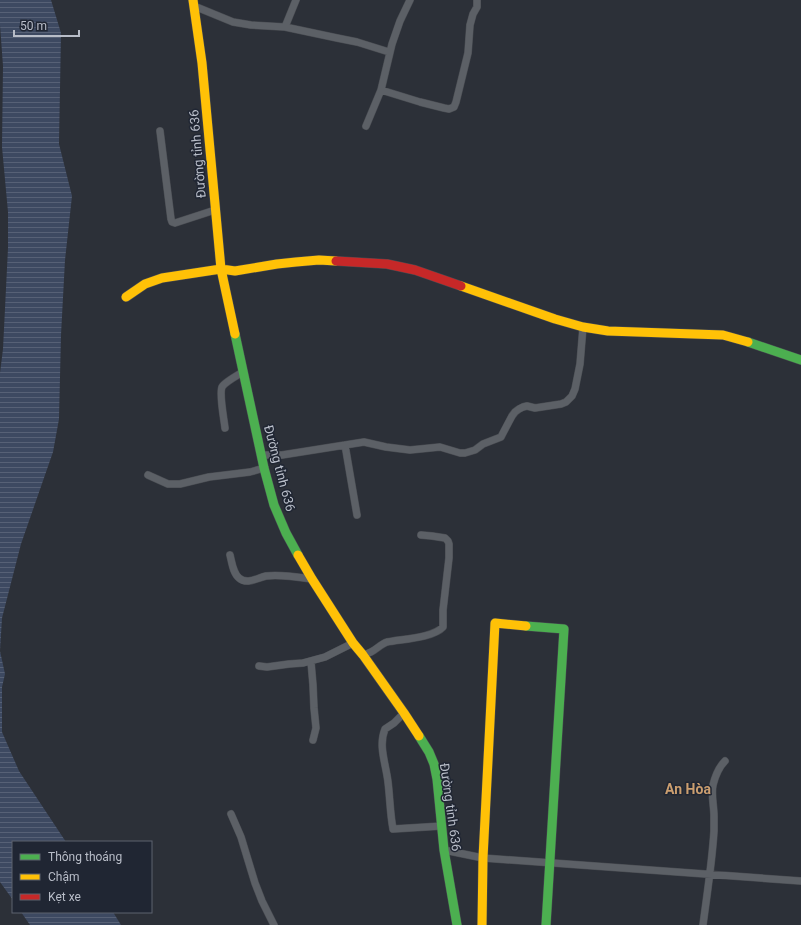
<svg xmlns="http://www.w3.org/2000/svg" width="801" height="925" viewBox="0 0 801 925" font-family="Roboto,sans-serif">
<style>
.water{fill:url(#water-rules)}
.lines{fill:none;stroke-linecap:round;stroke-linejoin:round}
.street-casing{stroke:#484b51;stroke-width:8}
.fast-casing{stroke:#484b51;stroke-width:10}
.slow-casing{stroke:#484b51;stroke-width:10}
.jam-casing{stroke:#484b51;stroke-width:10}
.street{stroke:#5c6066;stroke-width:7}
.fast{stroke:#4caf50;stroke-width:9}
.slow{stroke:#ffc107;stroke-width:9}
.jam{stroke:#c62828;stroke-width:9}
.labels{text-anchor:middle;stroke-width:3;stroke-linejoin:round;paint-order:stroke}
.street-label{font-size:13px;fill:#b8bdc8;stroke:#202633}
.neighbourhood-label{font-size:14px;font-weight:bold;fill:#cb9e6f;stroke:#202633}
</style>
<defs>
<pattern id="water-rules" width="6" height="5" patternUnits="userSpaceOnUse"><rect width="6" height="5" fill="#3d4961"/><path d="M0 2.5h6" fill="none" stroke="#576176"/></pattern>
</defs>
<rect width="100%" height="100%" fill="#2c3038"/>
<!-- water -->
<path class="water" d="M0,0H51L61,33L59,144L72,196L65,260L61,335L59,419L53,452L21,544L2,618L0,651L5,674L2,687V732L19,771L66,842H13V900L0,882V373L3,349L8,248V212L2,147L3,66L0,25Z
M21,912H113L121,925H30Z"/>
<g class="lines">
<defs>
<path id="street" d="M194,6L233,22L251,25L285,27L337,38L357,42L389,52
M285,27L296,0
M381,90L420,102L444,108L449,109L454,107L456,102L468,53L470,25L473,14L477,7V0
M366,126L381,90L392,44L400,21L410,0
M160,131L171,219L172,222L175,223L215,210
M225,428C224,419 219,394 222,387C225,382 238,375 243,372
M345,445L357,515
M262,455H282L364,442L386,447L410,450L440,447L460,453H465L475,450L483,444L501,437L503,433L512,416L515,412L519,409L523,407L527,406L535,408L561,404L566,402L572,396L575,389L580,364L583,327
M148,475L168,484H180L209,477L250,472L264,468
M230,555C232,563 233,573 239,578C247,585 257,578 266,576C280,574 298,577 312,579
M363,655C366,654 369,653 371,652C377,649 381,644 387,642C402,639 433,638 443,627V610L449,558V544L448,541L445,538L432,536L421,535
M311,662L313,685L314,708L316,728L313,740
M259,666L267,667L289,664L303,663L325,657L353,643
M404,713L394,723L385,729C378,746 386,764 388,782C390,798 390,813 393,829L442,826
M231,814L241,837L255,883L262,901L274,925
M444,850L483,858L801,881
M703,925C707,894 712,863 714,831C714,826 714,821 714,816C714,806 711,795 713,785C715,777 719,767 725,761"/>
<path id="fast" d="M235,334L264,468L274,505L286,533L298,555
M748,342L801,360
M526,626L564,629L546,925
M419,736L429,752L434,764L437,779L444,850L457,925"/>
<path id="slow" d="M193,0L202,63L221,269L235,334
M461,286L555,319L583,327L608,331L723,335L748,342
M126,297L145,284L162,278L221,269L235,271L277,264L296,262L319,260L336,261
M298,555L312,579L353,643L363,655L404,713L419,736
M482,925L483,858L495,623L526,626"/>
<path id="jam" d="M336,261L387,264L415,270L461,286"/>
</defs>
<!-- street casing -->
<use href="#street" class="street-casing"/>
<!-- fast casing -->
<use href="#fast" class="fast-casing"/>
<!-- slow casing -->
<use href="#slow" class="slow-casing"/>
<!-- jam casing -->
<use href="#jam" class="jam-casing"/>
<!-- street -->
<use href="#street" class="street"/>
<!-- fast -->
<use href="#fast" class="fast"/>
<!-- slow -->
<use href="#slow" class="slow"/>
<!-- jam -->
<use href="#jam" class="jam"/>
</g>
<g class="labels">
<!-- street labels -->
<g class="street-label">
<text transform="translate(197 154) rotate(-95)" y="5">Đường tỉnh 636</text>
<text transform="translate(280 468) rotate(75)" y="5">Đường tỉnh 636</text>
<text transform="translate(451 807) rotate(82)" y="5">Đường tỉnh 636</text>
</g>
<!-- neighbourhood labels -->
<g class="neighbourhood-label">
<text x="688" y="794">An Hòa</text>
</g>
</g>
<!-- legend -->
<rect x="12" y="841" width="140" height="72" fill="#202633" stroke="#5d626f"/>
<rect x="20" y="854" width="20" height="6" fill="#4caf50" stroke="#5d626f"/>
<text x="48" y="861" font-size="12" fill="#b8bdc8">Thông thoáng</text>
<rect x="20" y="874" width="20" height="6" fill="#ffc107" stroke="#5d626f"/>
<text x="48" y="881" font-size="12" fill="#b8bdc8">Chậm</text>
<rect x="20" y="894" width="20" height="6" fill="#c62828" stroke="#5d626f"/>
<text x="48" y="901" font-size="12" fill="#b8bdc8">Kẹt xe</text>
<!-- scale -->
<path d="M14 30v6h65v-6" fill="none" stroke="#b8bdc8" stroke-width="2"/>
<text x="20" y="30" font-size="12" fill="#b8bdc8" stroke="#202633" stroke-width="3" paint-order="stroke">50 m</text>
</svg>
